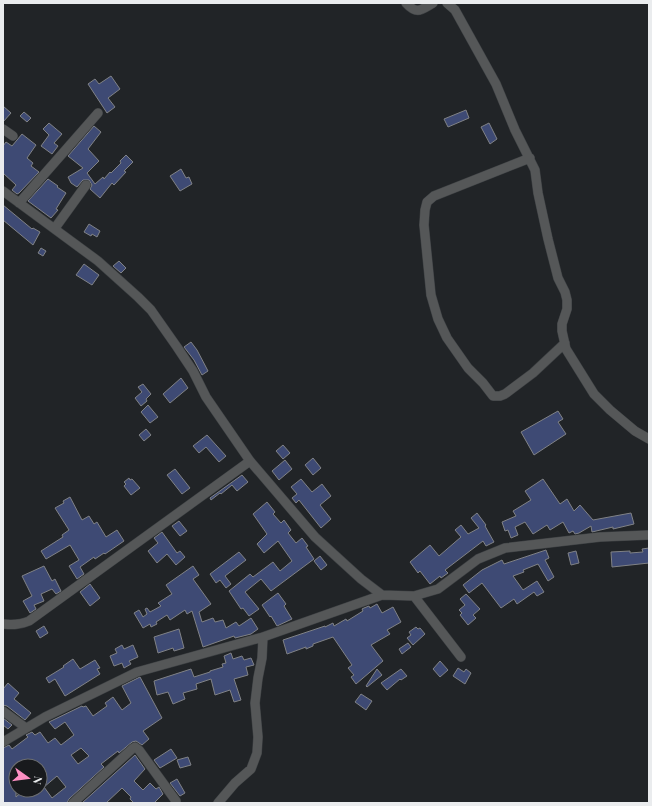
<svg xmlns="http://www.w3.org/2000/svg" width="652" height="806" viewBox="0 0 652 806" font-family="'Playfair Display',serif">
<style>
.building{fill:#3e4a74;stroke:#808286;fill-rule:evenodd}
.lines{fill:none;stroke-linecap:round;stroke-linejoin:round}
.minor-casing{stroke:#3d4043;stroke-width:10}
.minor{stroke:#555758;stroke-width:9}
</style>
<rect width="100%" height="100%" fill="#212427"/>
<!-- building -->
<path class="building" d="M111,76L120,89L108,98L115,107L107,113L88,84L95,79L99,84Z
M3,106L11,113L3,122Z
M466,110L469,118L448,127L444,119Z
M24,112L31,118L27,122L20,116Z
M49,123L62,134L54,143L58,146L52,154L41,146L49,135L43,129Z
M489,123L497,139L490,144L481,127Z
M94,126L101,132L88,149L99,161L87,173L95,184L103,177L104,179L110,172L111,173L121,163L120,161L126,155L133,162L124,171L126,172L114,185L112,183L100,198L90,189L92,185L89,180H83L77,187L71,183L68,177L83,168L68,156Z
M22,134L36,145L27,158L33,163L31,166L39,172L19,193L17,194L12,190L16,185L3,173V146L6,142L12,146Z
M181,169L186,178L189,177L192,184L180,191L170,176Z
M48,179L58,186L57,187L66,193L56,209L58,210L51,218L28,201Z
M3,205L32,229L33,228L40,232L33,245L3,220Z
M89,224L100,231L97,237L92,234L91,236L84,232Z
M41,248L46,251L43,256L38,253Z
M119,261L126,268L121,273L113,266Z
M84,264L99,275L92,285L76,275Z
M191,342L197,350L208,371L202,375L194,360L184,347Z
M181,378L188,388L170,403L163,394Z
M143,384L151,394L146,399L147,401L141,406L135,398L142,392L138,387Z
M148,405L158,417L150,423L141,412Z
M558,411L563,419L558,422L566,434L534,455L521,432Z
M146,429L151,435L144,441L139,435Z
M207,435L226,456L219,462L206,447L199,453L193,446Z
M283,445L290,453L283,459L276,451Z
M313,458L321,468L313,475L305,465Z
M285,460L292,469L279,480L272,471Z
M175,469L190,488L182,494L167,475Z
M242,475L248,482L237,491L232,485L221,494L220,493L211,500L210,498Z
M129,478L130,480L132,479L140,488L131,495L124,486L126,484L124,482Z
M301,479L312,492L322,484L331,496L320,505L331,519L321,528L299,500L296,503L292,498L297,494L291,487Z
M543,479L560,504L567,499L574,511L580,505L593,520L631,513L634,524L613,529V527L592,532L591,526L579,533L575,534L573,531L569,533L563,522L550,530L547,525L533,534L525,522L515,527L518,535L511,538L508,530L505,531L502,522L516,516L513,511L531,500L525,491Z
M70,497L82,520L89,516L94,524L97,522L106,537L117,530L124,541L105,554L104,553L95,559L94,557L80,567L84,574L77,579L69,566L79,560L70,545L46,559L41,551L63,537L62,535L69,530L55,508L64,503L63,501Z
M267,502L275,512L273,514L281,523L284,520L291,530L288,533L296,543L302,538L308,546L306,547L314,559L271,591L261,579L245,592L259,609L249,616L243,608L241,609L229,591L250,574L253,577L273,562L280,571L292,561L278,541L264,553L257,544L267,534L253,514Z
M477,513L486,525L485,526L494,542L486,546L483,541L445,570L448,573L441,578L440,576L430,584L420,571L418,573L410,562L430,545L439,556L461,537L455,530L461,525L468,534L479,528L471,518Z
M179,521L187,531L180,536L172,526Z
M162,532L177,553L180,551L185,557L176,565L167,554L157,563L148,551L158,543L154,538Z
M649,548V563L612,567L611,552L630,551V553L643,552L642,549Z
M546,550L549,558L545,560L554,577L548,581L538,564L523,570L524,572L513,576L523,590L537,581L544,592L537,596L534,592L517,604L514,599L501,608L482,583L469,593L463,585L482,570L502,560L504,564Z
M576,551L579,563L571,565L568,553Z
M239,552L246,560L225,576L231,584L226,588L220,580L216,583L210,574Z
M320,556L327,565L321,570L314,561Z
M44,566L52,581L55,579L61,591L56,594L52,589L41,594L44,601L34,605L36,609L30,613L23,601L32,596L22,576Z
M193,566L199,575L193,579L211,604L199,612L202,622L213,618L215,622L223,620L226,628L236,622L239,626L251,618L258,629L251,634L235,638L234,636L203,647L192,611L187,614L185,610L170,620L167,615L156,622L157,624L151,627L150,624L143,628L134,613L139,610L143,617L147,614L145,609L147,608L150,612L161,606L158,603L172,594L166,585Z
M90,584L100,598L90,606L80,592Z
M278,593L286,604L284,606L292,619L277,626L271,616L270,617L262,605Z
M466,594L480,609L473,615L476,618L468,625L460,615L462,613L459,610L465,605L460,599Z
M377,604L382,613L393,607L401,622L387,630L390,634L371,645L383,661L356,684L351,677L354,675L348,668L352,665L333,637L313,644V646L306,649V647L287,654L283,640L325,626V627L333,623L334,626L346,619L347,621L363,611L362,609L364,608L369,606L370,608Z
M44,626L48,633L40,638L36,631Z
M416,627L418,629L420,628L425,634L413,645L407,638L411,635L409,632Z
M179,629L184,648L174,651L173,648L158,653L154,637Z
M408,643L411,647L402,654L399,649Z
M122,645L124,649L133,645L138,657L129,661L131,664L124,668L122,663L114,666L110,656L117,653L115,649Z
M231,653L233,659L242,656L244,660L251,658L254,665L246,667L248,675L234,679L241,700L234,702L230,690L215,695L211,679L196,684L197,689L183,693L185,699L173,704L168,692L157,695L154,681L191,669L194,677L210,672V671L223,667L222,664L226,663L224,656Z
M73,659L80,669L95,660L100,668L97,669L100,674L65,696L55,679L49,683L46,678L64,667L63,666Z
M440,661L448,670L440,677L433,669Z
M458,668L464,672L466,669L471,673L465,684L453,676Z
M377,669L382,675L367,687L366,686Z
M401,669L407,676L401,680L400,679L387,690L381,683Z
M140,677L162,718L143,731L149,739L142,745L136,741L132,742L119,753L118,751L101,764L104,767L69,799L67,803H3V748L9,745L12,749L28,737L26,735L32,732L35,735L40,732L48,743L55,738L61,745L74,735L65,722L55,729L49,722L82,706L83,707L86,706L93,716L107,706L105,703L113,697L122,710L131,703L122,686ZM81,748L89,756L78,764L71,755ZM16,766H40V790H24L16,797ZM57,776L66,787L52,798L44,787Z
M8,683L19,693L14,699L31,713L25,720L7,706L3,705V689Z
M361,694L372,701L366,710L355,702Z
M3,718L12,725L8,729L3,725Z
M171,749L177,758L160,768L154,760Z
M135,755L145,769L134,781L143,790L150,783L156,789L159,787L163,794L154,803H134L130,799L131,797L122,788L106,803H82Z
M188,757L191,765L180,768L177,760Z
M177,779L185,793L180,796L170,783Z"/>
<g class="lines">
<defs>
<path id="minor" d="M406,3C417,15 421,10 433,3
M447,3L455,10L496,84L515,130L535,170L538,193L548,239L558,278L565,292L567,300V309L562,324V331L566,349L594,394L610,410L635,431L649,439
M3,129L13,136
M530,158L434,196L427,202L425,210L424,225L431,295L438,319L447,338L468,368L483,383L493,396H500L505,394L533,373L565,343
M3,191L98,261L138,297L151,310L177,347L193,371L206,397L250,461L315,537L361,579L382,595
M19,203L98,113
M55,228L86,185
M414,596L461,657
M3,624C13,625 20,625 29,621L250,461
M3,711L26,728
M3,742L45,717L137,672L263,637L382,595L414,596L438,589L478,559L505,548L600,537L649,535
M73,803L132,749L135,747L139,750L176,801
M218,803L235,783L251,769L257,753L258,737L255,703L258,678L262,658L263,637"/>
</defs>
<!-- minor casing -->
<use href="#minor" class="minor-casing"/>
<!-- minor -->
<use href="#minor" class="minor"/>
</g>
<!-- border -->
<rect width="652" height="806" fill="none" stroke="#eaecee" stroke-width="8"/>
<!-- north arrow -->
<g transform="translate(28 778) rotate(104)"><circle r="19" fill="#181a1d" stroke="#6c6e71"/>
<path d="M0-3L7 15L0 10L-7 15Z" fill="#fc8fc3"/>
<text y="-6" font-size="11" font-weight="bold" text-anchor="middle" fill="#eaecee">N</text>
</g>
</svg>
